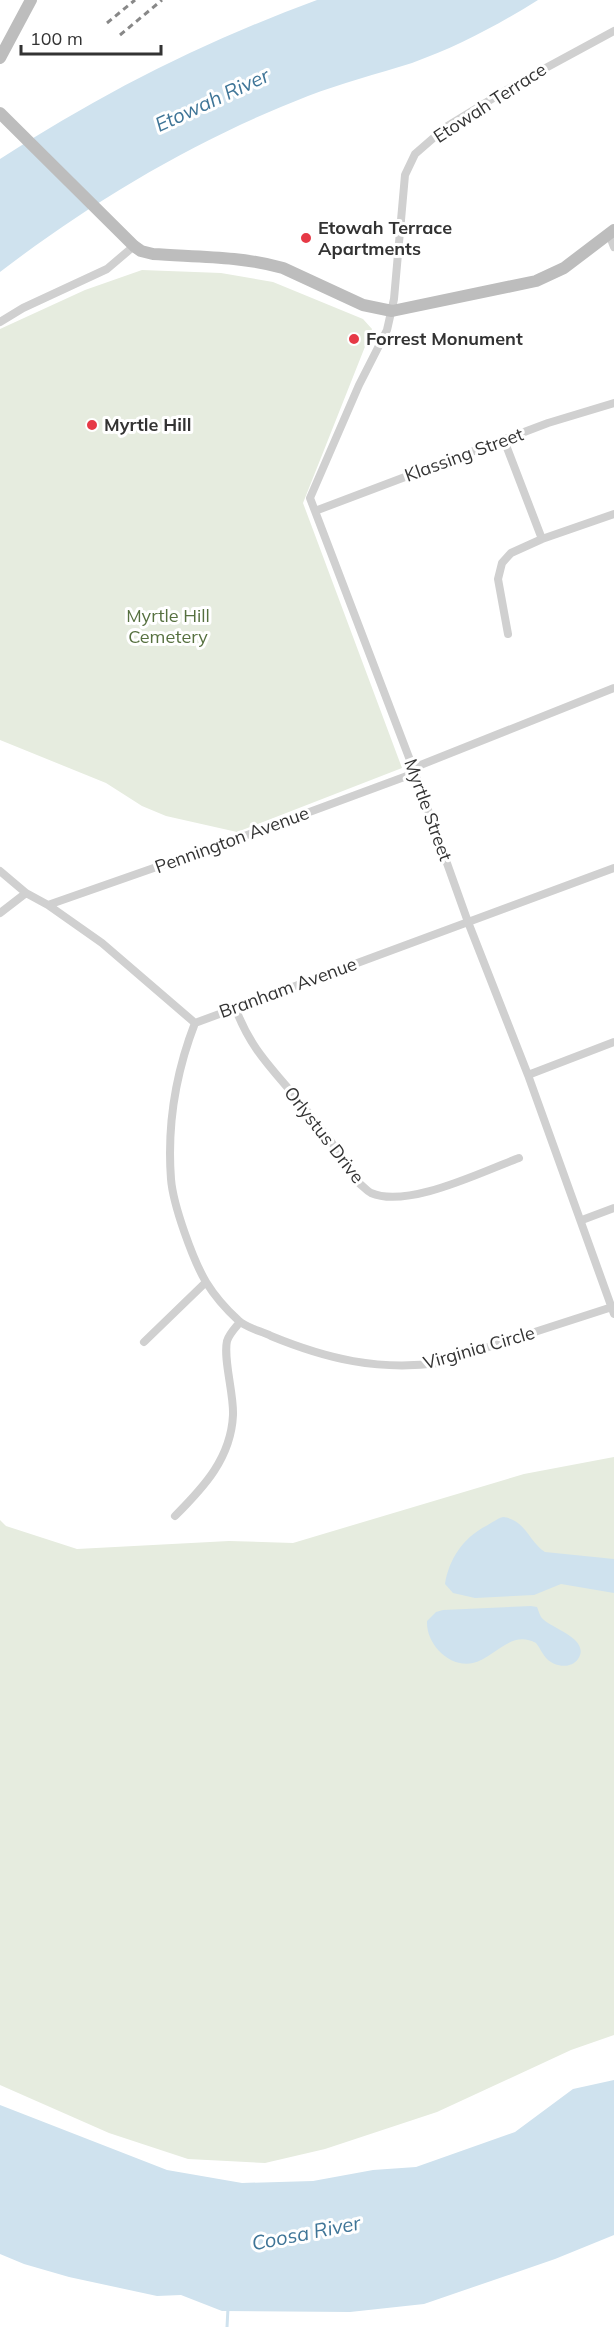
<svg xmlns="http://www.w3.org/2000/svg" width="614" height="2327" viewBox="0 0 614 2327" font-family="Mulish,sans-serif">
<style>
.green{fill:#e6ecdf}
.water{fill:#cfe2ee}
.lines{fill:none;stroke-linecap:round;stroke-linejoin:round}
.stream{stroke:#cfe2ee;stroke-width:3}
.street{stroke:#d0d0d0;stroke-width:8}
.secondary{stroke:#bdbdbd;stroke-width:12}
.rail{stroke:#888;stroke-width:3;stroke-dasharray:6 4.5;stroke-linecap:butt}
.poi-dot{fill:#e63946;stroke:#fff;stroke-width:2}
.labels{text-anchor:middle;stroke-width:6;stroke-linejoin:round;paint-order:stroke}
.street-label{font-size:18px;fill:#333;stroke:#fff}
.poi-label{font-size:18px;font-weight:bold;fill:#333;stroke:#fff;text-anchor:start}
.park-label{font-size:18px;fill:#56703f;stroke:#fff}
.water-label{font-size:20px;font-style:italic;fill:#3f7597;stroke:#fff}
</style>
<rect width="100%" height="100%" fill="#fff"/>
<!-- green -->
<path class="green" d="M142,270L221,273L273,282L363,319L372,329L303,503L402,768L237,832L166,816L142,806L106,783L0,740V329L85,290Z
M614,1457V2035L571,2050L437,2112L325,2149L265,2163L188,2159L109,2133L0,2085V1520L6,1526L77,1549L229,1541L293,1543L524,1474Z"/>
<!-- water -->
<path class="water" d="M317,0H538C498,25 457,47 412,63C377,74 342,83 308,96C197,139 94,200 0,272V159C100,94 205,41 317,0Z
M503,1517C525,1519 529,1542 545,1552L614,1559V1593L561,1584L534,1595L475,1598L453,1593L445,1584C449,1559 463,1538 486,1526C492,1523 496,1519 503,1517Z
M531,1606L537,1607C539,1612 540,1617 544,1620C554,1629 591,1640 578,1659C571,1669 555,1667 547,1659C543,1655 540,1648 536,1643C511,1629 495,1658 473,1663C449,1668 426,1644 427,1621L436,1612L443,1610Z
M614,2080V2235L555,2259L424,2304L350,2312L222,2311L181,2295L157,2296L69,2277L24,2264L0,2254V2105L167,2170L242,2183L313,2181L373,2170L416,2167L515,2132L573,2089Z"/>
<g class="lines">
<!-- stream -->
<path class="stream" d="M227,2327L228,2308"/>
<!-- street -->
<path class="street" d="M614,31L518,83L446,127L415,154L405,175L394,299L387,330L359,385L310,498L413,768L468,922L528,1075L614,1314
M609,234L614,247
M0,322L23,308L107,269L134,246
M504,440L542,539
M315,511L548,423L614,403
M508,634L498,579L502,563L511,553L542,539L614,514
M413,768L614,688
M0,871L26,893L48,905L102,943L195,1023
M48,905L228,842L415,773
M0,913L26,893
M235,1007C251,1051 274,1070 303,1106C323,1130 343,1157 360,1184C364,1187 367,1191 371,1193C408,1209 483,1171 519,1158
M195,1023C176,1072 167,1126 171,1179C173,1205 193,1260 206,1282C214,1295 227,1310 238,1320C246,1328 261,1331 271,1336C327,1359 378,1371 439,1363L612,1307
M195,1023L614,868
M528,1075L614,1042
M582,1220L614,1208
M144,1342L206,1282
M175,1516C204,1487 231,1458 233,1415C234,1394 223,1359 227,1341C229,1334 235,1328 240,1322"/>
<!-- secondary -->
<path class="secondary" d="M0,58L31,0
M0,113L134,246L141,251L153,254C196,257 241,256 283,268L363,305L392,311L536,281L564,268L614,230"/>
<!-- rail -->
<path class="rail" d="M107,23L135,0
M120,35L162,0"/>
</g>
<!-- markers -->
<g class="poi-dot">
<circle cx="306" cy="238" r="6"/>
<circle cx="354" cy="339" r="6"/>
<circle cx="92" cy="425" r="6"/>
</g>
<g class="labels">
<!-- street labels -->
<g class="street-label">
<text transform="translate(490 103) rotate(-33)" y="6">Etowah Terrace</text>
<text transform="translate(464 455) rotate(-20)" y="6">Klassing Street</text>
<text transform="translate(428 810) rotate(70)" y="6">Myrtle Street</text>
<text transform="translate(232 840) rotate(-20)" y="6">Pennington Avenue</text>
<text transform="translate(288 988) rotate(-20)" y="6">Branham Avenue</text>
<text transform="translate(324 1135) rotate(52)" y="6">Orlystus Drive</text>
<text transform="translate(479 1348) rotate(-16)" y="6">Virginia Circle</text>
</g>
<!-- poi labels -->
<g class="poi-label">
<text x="318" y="234">Etowah Terrace<tspan x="318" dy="21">Apartments</tspan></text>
<text x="366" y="345">Forrest Monument</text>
<text x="104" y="431">Myrtle Hill</text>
</g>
<!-- park labels -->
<g class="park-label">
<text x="168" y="622">Myrtle Hill<tspan x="168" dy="21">Cemetery</tspan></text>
</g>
<!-- water labels -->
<g class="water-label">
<text transform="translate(212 100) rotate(-25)" y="7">Etowah River</text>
<text transform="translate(306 2233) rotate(-11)" y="7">Coosa River</text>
</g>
</g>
<!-- scale -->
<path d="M21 45v9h140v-9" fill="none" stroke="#333333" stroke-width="3"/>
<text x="30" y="45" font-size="18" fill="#333333" stroke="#ffffff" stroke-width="4.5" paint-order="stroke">100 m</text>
</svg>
